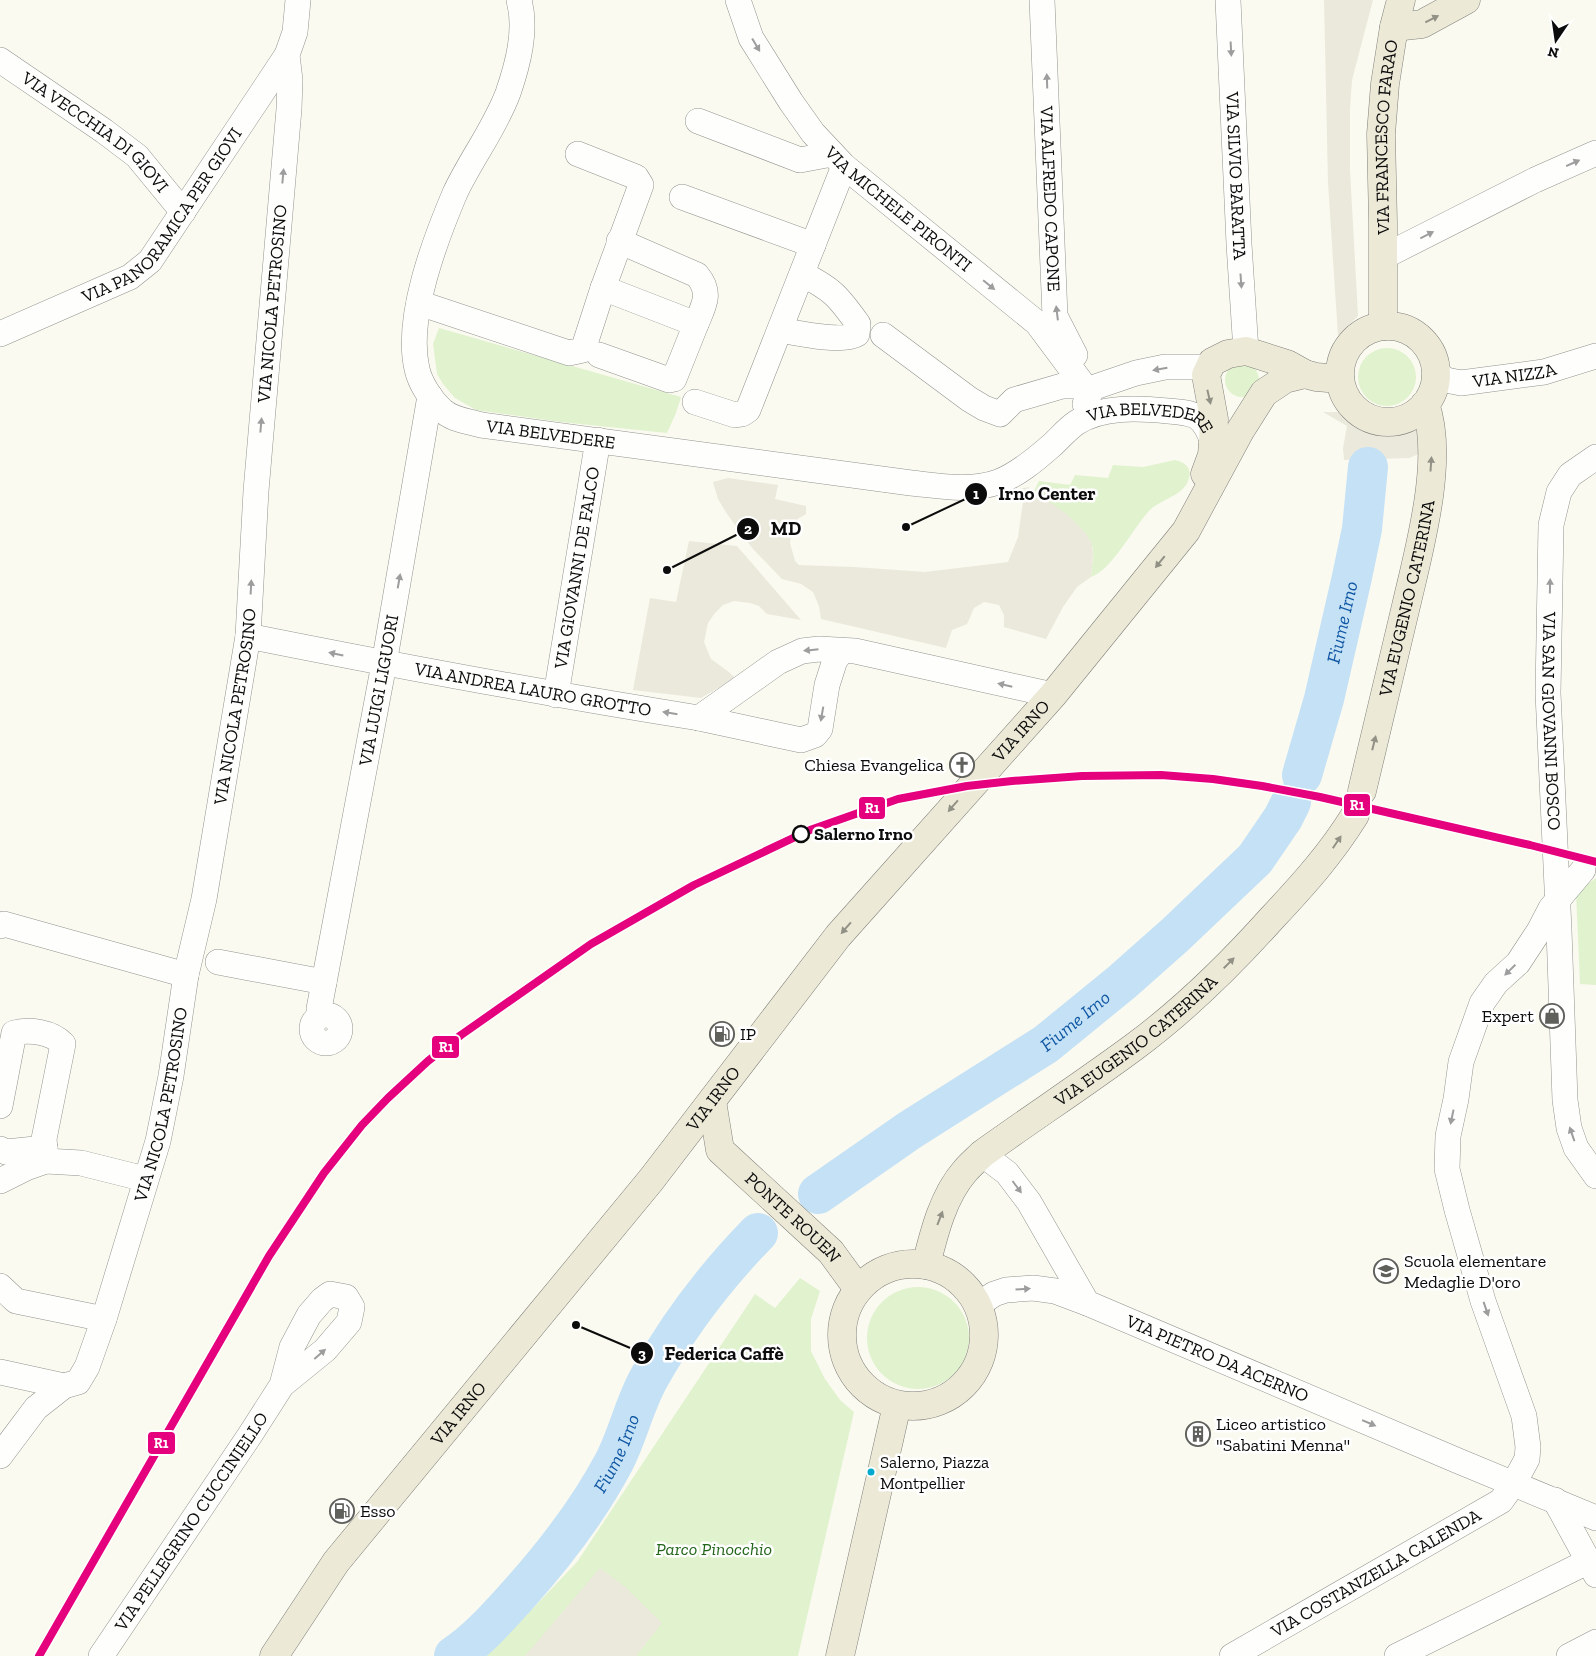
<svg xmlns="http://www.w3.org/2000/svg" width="1596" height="1656" viewBox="0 0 1596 1656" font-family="'Zilla Slab',serif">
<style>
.green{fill:#e1f2ce}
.plaza{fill:#ebe9db}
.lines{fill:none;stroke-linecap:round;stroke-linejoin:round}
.river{stroke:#c4e1f6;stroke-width:40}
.minor-casing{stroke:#93938f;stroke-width:26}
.major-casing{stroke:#80807c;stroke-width:29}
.minor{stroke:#fefefd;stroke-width:25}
.major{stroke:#ece9d7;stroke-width:28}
.rail-1-casing{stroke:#fff;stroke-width:11}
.rail-1{stroke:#e5007d;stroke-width:8}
.oneway{fill:#929186}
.oneway2{fill:#9d9d9d}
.stop-dot{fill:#fff;stroke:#0c0c0c;stroke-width:2.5}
.bus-dot{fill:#00a9ce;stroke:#fff;stroke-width:2}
.labels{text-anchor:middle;stroke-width:5;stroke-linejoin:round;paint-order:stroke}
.bus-label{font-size:17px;fill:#0c0c0c;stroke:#fff;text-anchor:start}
.street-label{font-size:18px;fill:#0c0c0c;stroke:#fff}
.poi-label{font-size:18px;fill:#0c0c0c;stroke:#fff;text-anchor:start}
.stop-label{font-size:18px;font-weight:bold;fill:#0c0c0c;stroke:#fff;text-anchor:start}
.park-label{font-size:18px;font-style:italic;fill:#23661a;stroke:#fff}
.water-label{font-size:19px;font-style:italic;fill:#1057a3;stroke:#fff}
.leader{fill:none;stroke:#0c0c0c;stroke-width:2}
.callout-dot{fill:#0c0c0c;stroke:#fff;stroke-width:2}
.mark-label{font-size:15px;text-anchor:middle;font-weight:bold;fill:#fff}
.callout-label{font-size:19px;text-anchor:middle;font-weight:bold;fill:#0c0c0c;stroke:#fff;stroke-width:5;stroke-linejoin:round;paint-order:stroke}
.line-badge{stroke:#fff;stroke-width:2}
.badge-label{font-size:14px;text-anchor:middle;font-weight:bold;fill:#fff}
</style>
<rect width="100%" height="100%" fill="#fafaf0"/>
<!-- green -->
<path class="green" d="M439,328L681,397L676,413L667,433L561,422L476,410L455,398L443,384L437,374L433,344Z
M1358 377a29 29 0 1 1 58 0a29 29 0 1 1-58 0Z
M1225 380a17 17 0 1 1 34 0a17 17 0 1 1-34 0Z
M1175,460C1184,462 1192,467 1189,478C1185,496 1160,499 1149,511C1133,528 1112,570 1091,577C1091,567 1095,555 1092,545C1087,528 1047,506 1032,495L1039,481L1070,485L1075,475L1108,478L1113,465L1143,467Z
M1596,878V985L1580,984L1576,893Z
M800,1278L820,1291L811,1319V1351L825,1379L840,1400L854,1412L798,1656H475L517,1625L577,1562L755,1294L775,1308Z
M867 1338a51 51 0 1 1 102 0a51 51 0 1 1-102 0Z"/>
<!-- plaza -->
<path class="plaza" d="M1324,0H1373L1352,80L1350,109V170L1358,316L1338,336L1328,183Z
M1323,412H1349L1350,418L1355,423L1370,430L1392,433L1404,428L1408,423H1415L1422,427L1419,454L1409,458L1344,460L1343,448L1347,426Z
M728,478L778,485L775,499L806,506V514L796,520L791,532L790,543L795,561L799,565L854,567L925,572L1008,562L1018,537L1023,502L1018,489L1029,487L1032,495L1051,503L1069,516L1085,532L1092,544L1093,554L1091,577L1077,587L1063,607L1046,639L1004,627V615L999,605L984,602L974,608L967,624L952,630L946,648L821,619L819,606L813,592L801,584L782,579L753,549L727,514L718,499L713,482Z
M689,541L737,546L801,620L767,614L759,606L750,603L734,601L723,605L715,613L708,623L704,642L711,659L729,672L735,678L701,698L633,690L650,598L676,602Z
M600,1568L624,1586L662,1623L636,1656H525Z"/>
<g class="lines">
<!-- river -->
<g class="river">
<path id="s1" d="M1302,775L1324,699L1352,577L1362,529L1368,467"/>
<path id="s2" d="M818,1194L910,1130L1046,1044L1122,982L1175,935L1255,859L1283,818L1291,802"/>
<path id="s3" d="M454,1656C478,1640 498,1617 517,1596C554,1555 588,1511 614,1462C628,1435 634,1405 649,1378C678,1326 716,1276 758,1233"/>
</g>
<defs>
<g id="minor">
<path id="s4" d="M519,0C527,30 518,64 508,93C495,128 471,159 455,193C435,240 405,318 417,369C420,383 431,400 442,410C452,420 468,421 481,425L911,483C939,486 970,492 998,482C1017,475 1035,460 1051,446C1059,439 1066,430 1076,423C1102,406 1138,408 1168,411C1196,413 1203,415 1213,442"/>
<path id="s5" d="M738,0L751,38L791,102L813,133L844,166L1037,323L1084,386L1092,388"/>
<path id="s6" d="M1042,0L1055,316L1075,355"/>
<path id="s7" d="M1228,0L1239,244L1246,351"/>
<path id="s8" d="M0,60L104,131L137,156L183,212"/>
<path d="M698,121L800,160L832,154"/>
<path d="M682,197L813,245"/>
<path d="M1383,257L1535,180L1596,153"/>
<path d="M603,288L696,324C704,305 712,293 697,275L619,241"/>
<path d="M419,303L569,353L583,350L603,288L641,185L636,177L578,154"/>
<path d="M780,330C797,333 843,343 857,334L858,324C838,296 832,289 802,274"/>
<path id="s9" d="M0,334L130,277L150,261L287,55"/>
<path d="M883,335L969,399L984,408L1000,414L1014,400L1062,386H1084"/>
<path d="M599,355L669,380L674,379L696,324"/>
<path id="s10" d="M1436,372L1446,380L1461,383L1544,372L1596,356"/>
<path d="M695,402L735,415L742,414L748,410L844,166"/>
<path d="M1085,404L1092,388L1136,373L1165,367H1208"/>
<path id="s11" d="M1596,457L1570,475L1559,492L1551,525L1548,693L1559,930L1565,1100L1569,1128L1576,1148L1596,1176"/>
<path id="s12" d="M248,636C398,666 548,694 699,718L778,662L802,651L819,649L855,651L1053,695"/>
<path id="s13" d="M556,695L598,440"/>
<path d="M699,718L801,740L815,735L820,729L827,685L835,660L842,651"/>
<path d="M0,926L4,924L186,975"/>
<path d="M218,962L324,982"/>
<circle cx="326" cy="1029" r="14"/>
<path id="s14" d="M322,1015L319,1009L384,664L430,396"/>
<path d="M0,1106L14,1033C30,1029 52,1032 63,1044L44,1139L46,1161"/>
<path d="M0,1149L6,1152L45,1148"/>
<path id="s15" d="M982,1154L1007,1173L1029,1202L1087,1303L1456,1460L1596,1518"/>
<path d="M0,1181L26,1168L46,1161L81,1163L145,1179"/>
<path d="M0,1286L16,1301L104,1319"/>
<path d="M978,1305L994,1294L1006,1290L1033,1288L1055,1291L1087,1303"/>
<path d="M0,1372L64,1386"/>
<path id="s16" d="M0,1456L36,1408L64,1386L78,1382L87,1367L104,1319L158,1141L171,1076L186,975L204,899L248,636L256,491L289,109L290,80L287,55L295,32L298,0"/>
<path d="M1555,1500L1596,1575"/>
<path id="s17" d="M101,1656L250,1435L282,1385L292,1347L309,1315L322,1300L330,1294L346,1297L352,1307L349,1322L325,1350L282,1385"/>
<path id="s18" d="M1232,1656L1501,1501L1514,1483L1527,1459L1528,1447L1524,1416L1483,1301L1457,1210L1447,1169L1448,1136L1456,1099L1461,1062L1482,1003L1496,983L1518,963L1539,931L1551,908L1583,870"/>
<path d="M1397,1656L1589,1561"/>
<path d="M1569,1656L1596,1642"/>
</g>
<g id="major">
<path d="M1394,27L1422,24L1466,0"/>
<path id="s19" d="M1383,326V222L1381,134L1385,84L1394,27L1401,0"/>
<circle cx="1388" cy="374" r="48"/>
<path d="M1205,474L1212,455L1213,442L1214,419L1206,375L1212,362L1228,354L1246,351L1287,364L1305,374L1316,377L1340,379"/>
<path id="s20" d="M1362,791C1377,729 1392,667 1406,606C1419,550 1445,458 1425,404"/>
<path id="s21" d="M712,1101L720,1150L831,1252L858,1289"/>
<circle cx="913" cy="1335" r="71"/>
<path id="s22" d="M926,1265C934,1233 943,1196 965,1171C970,1165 976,1160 982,1154C1032,1118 1084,1084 1134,1047C1184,1010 1230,965 1272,918C1303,885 1331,854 1355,815"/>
<path id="s23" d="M274,1656L336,1562L651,1180L838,936L1053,695L1186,531L1240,431L1264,393L1285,379L1305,374"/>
<path d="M840,1656L897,1405"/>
</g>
</defs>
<!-- minor casing -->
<use href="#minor" class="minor-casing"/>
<!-- major casing -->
<use href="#major" class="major-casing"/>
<!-- minor -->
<use href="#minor" class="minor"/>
<!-- major -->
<use href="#major" class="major"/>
<defs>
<path id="rail-1" d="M39,1656L269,1256L324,1173L362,1125L388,1098L428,1061L461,1035L591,944L694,885L810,830L898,799L967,786L1012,781L1082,776L1161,775L1213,779L1262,786L1320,797L1530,845L1596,862"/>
</defs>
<!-- rail-1 casing -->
<use href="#rail-1" class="rail-1-casing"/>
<!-- rail-1 -->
<use href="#rail-1" class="rail-1"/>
</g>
<!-- one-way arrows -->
<defs><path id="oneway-solid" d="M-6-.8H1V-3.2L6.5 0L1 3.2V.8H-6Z" transform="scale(1.25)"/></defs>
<g class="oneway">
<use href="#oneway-solid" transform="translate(1432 19) rotate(-27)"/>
<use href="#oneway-solid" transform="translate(1209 397) rotate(77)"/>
<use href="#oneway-solid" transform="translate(1431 464) rotate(-86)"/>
<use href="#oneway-solid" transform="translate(1160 562) rotate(129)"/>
<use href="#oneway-solid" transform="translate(1374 743) rotate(-76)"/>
<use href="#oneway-solid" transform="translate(953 806) rotate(131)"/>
<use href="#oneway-solid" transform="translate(1337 842) rotate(-56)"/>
<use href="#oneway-solid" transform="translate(846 928) rotate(131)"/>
<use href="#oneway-solid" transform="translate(1229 963) rotate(-45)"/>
<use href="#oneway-solid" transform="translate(940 1218) rotate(-69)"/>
</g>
<g class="oneway2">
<use href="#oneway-solid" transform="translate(756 45) rotate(59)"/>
<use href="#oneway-solid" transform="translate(1231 49) rotate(87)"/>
<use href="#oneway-solid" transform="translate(1047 81) rotate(-92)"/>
<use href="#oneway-solid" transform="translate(1573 163) rotate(-24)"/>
<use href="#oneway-solid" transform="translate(283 176) rotate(-85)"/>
<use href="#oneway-solid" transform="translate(1427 235) rotate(-27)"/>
<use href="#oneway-solid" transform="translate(1241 281) rotate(86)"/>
<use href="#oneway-solid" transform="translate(989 285) rotate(39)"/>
<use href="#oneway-solid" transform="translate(1057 313) rotate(-97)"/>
<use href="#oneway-solid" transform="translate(1160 369) rotate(170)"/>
<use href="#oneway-solid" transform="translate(261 425) rotate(-85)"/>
<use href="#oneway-solid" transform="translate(399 581) rotate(-80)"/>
<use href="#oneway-solid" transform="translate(1550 586) rotate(-89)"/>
<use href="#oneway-solid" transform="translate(251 587) rotate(-87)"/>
<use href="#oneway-solid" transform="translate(811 650) rotate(174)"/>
<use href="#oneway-solid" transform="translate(336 654) rotate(-168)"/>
<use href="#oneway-solid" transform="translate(1005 685) rotate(-167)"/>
<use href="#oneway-solid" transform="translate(670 713) rotate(-171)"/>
<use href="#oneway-solid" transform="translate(822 714) rotate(100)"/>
<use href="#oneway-solid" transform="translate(1510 970) rotate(136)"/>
<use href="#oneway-solid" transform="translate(1452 1117) rotate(102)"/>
<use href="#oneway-solid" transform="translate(1572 1134) rotate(-109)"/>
<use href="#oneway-solid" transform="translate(1017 1187) rotate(53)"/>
<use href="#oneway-solid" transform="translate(1023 1289) rotate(-4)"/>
<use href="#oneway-solid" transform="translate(1486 1309) rotate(71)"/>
<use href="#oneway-solid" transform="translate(320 1354) rotate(-41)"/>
<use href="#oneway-solid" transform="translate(1369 1423) rotate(23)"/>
</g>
<!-- icons -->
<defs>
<symbol id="church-ring" viewBox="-11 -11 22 22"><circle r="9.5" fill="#fff" stroke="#5f5f5c" stroke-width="1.5"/><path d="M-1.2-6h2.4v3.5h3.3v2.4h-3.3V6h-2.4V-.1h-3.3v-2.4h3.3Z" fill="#5f5f5c"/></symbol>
<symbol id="shop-ring" viewBox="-11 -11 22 22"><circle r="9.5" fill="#fff" stroke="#5f5f5c" stroke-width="1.5"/><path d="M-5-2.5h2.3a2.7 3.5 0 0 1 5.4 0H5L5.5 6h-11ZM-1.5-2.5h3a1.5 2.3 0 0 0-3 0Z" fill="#5f5f5c"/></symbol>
<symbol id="fuel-ring" viewBox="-11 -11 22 22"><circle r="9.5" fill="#fff" stroke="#5f5f5c" stroke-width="1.5"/><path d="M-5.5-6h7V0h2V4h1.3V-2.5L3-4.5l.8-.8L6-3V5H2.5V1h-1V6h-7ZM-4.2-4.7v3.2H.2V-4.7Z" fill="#5f5f5c"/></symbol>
<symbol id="school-ring" viewBox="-11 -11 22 22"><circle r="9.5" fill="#fff" stroke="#5f5f5c" stroke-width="1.5"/><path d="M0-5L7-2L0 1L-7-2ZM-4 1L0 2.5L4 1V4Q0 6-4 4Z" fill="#5f5f5c"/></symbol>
<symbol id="building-ring" viewBox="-11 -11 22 22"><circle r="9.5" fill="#fff" stroke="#5f5f5c" stroke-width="1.5"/><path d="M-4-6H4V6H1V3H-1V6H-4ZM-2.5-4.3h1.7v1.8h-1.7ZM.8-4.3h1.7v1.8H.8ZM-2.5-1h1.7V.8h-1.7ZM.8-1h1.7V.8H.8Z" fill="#5f5f5c"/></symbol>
</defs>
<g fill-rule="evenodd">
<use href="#church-ring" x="948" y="751" width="28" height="28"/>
<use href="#shop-ring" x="1538" y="1002" width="28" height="28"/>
<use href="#fuel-ring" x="708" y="1020" width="28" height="28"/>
<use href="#school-ring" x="1372" y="1257" width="28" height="28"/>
<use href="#building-ring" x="1184" y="1420" width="28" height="28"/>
<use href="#fuel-ring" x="328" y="1497" width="28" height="28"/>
</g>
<!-- markers -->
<circle class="stop-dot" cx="801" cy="834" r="8"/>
<circle class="bus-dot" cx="871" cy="1472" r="4.5"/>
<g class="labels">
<!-- bus labels -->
<g class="bus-label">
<text x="880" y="1468">Salerno, Piazza<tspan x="880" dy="21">Montpellier</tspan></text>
</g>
<!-- street labels -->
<g class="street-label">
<text dy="6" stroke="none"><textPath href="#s8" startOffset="120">VIA VECCHIA DI GIOVI</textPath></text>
<text dy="6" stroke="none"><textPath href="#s19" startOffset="189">VIA FRANCESCO FARAO</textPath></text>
<text dy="6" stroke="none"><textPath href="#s7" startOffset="176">VIA SILVIO BARATTA</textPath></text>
<text dy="6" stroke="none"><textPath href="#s6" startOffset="199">VIA ALFREDO CAPONE</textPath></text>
<text dy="6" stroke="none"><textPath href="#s5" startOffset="268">VIA MICHELE PIRONTI</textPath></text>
<text dy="6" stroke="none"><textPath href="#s9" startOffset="208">VIA PANORAMICA PER GIOVI</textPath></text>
<text dy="6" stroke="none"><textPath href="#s16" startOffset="1211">VIA NICOLA PETROSINO</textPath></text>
<text dy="6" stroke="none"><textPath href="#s10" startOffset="82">VIA NIZZA</textPath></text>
<text dy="6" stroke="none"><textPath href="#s4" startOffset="1180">VIA BELVEDERE</textPath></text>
<text dy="6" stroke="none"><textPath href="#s4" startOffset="552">VIA BELVEDERE</textPath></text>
<text dy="6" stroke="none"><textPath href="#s13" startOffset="129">VIA GIOVANNI DE FALCO</textPath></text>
<text dy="6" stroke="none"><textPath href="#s20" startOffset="198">VIA EUGENIO CATERINA</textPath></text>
<text dy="6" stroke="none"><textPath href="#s14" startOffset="331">VIA LUIGI LIGUORI</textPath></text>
<text dy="6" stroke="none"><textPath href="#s12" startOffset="290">VIA ANDREA LAURO GROTTO</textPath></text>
<text dy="6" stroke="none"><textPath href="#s16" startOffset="806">VIA NICOLA PETROSINO</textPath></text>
<text dy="6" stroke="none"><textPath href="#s11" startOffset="282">VIA SAN GIOVANNI BOSCO</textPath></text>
<text dy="6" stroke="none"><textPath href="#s23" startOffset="1190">VIA IRNO</textPath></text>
<text dy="6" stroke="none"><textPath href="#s22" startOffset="318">VIA EUGENIO CATERINA</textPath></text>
<text dy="6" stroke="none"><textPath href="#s23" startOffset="710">VIA IRNO</textPath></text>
<text dy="6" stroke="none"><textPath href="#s16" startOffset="401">VIA NICOLA PETROSINO</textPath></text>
<text dy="6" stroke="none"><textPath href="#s21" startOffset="149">PONTE ROUEN</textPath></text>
<text dy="6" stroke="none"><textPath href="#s15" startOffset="326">VIA PIETRO DA ACERNO</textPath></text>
<text dy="6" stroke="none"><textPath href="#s23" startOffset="305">VIA IRNO</textPath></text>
<text dy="6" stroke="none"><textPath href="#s17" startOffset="162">VIA PELLEGRINO CUCCINIELLO</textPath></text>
<text dy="6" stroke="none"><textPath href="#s18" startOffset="166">VIA COSTANZELLA CALENDA</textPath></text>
</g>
<!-- poi labels -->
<g class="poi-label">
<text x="944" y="771" text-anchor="end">Chiesa Evangelica</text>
<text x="1534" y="1022" text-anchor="end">Expert</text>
<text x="740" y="1040">IP</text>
<text x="1404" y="1267">Scuola elementare<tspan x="1404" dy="21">Medaglie D'oro</tspan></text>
<text x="1216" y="1430">Liceo artistico<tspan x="1216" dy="21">"Sabatini Menna"</tspan></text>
<text x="360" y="1517">Esso</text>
</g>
<!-- stop labels -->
<g class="stop-label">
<text x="814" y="840">Salerno Irno</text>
</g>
<!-- park labels -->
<g class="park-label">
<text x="714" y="1555">Parco Pinocchio</text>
</g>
<!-- water labels -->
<g class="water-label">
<text dy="7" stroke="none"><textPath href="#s1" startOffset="158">Fiume Irno</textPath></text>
<text dy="7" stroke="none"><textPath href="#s2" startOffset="310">Fiume Irno</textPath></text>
<text dy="7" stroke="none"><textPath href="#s3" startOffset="262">Fiume Irno</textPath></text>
</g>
</g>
<!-- callouts -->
<path class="leader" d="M906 527L976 494M667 570L748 529M576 1325L642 1353"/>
<g class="callout-dot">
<circle cx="906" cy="527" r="5"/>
<circle cx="667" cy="570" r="5"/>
<circle cx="576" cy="1325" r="5"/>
<circle cx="976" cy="494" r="12"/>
<circle cx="748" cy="529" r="12"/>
<circle cx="642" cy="1353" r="12"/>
</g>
<g class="mark-label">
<text x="976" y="499">1</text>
<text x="748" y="534">2</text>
<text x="642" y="1359">3</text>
</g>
<g class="callout-label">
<text x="1047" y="500">Irno Center</text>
<text x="786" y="535">MD</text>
<text x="724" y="1360">Federica Caffè</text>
</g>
<g class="line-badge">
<rect x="1343" y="793" width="28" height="24" rx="5" fill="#e5007d"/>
<rect x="858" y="796" width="28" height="24" rx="5" fill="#e5007d"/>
<rect x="431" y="1035" width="29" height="24" rx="5" fill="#e5007d"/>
<rect x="147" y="1431" width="29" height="24" rx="5" fill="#e5007d"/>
</g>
<g class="badge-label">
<text x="1357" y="810">R1</text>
<text x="872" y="813">R1</text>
<text x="446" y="1052">R1</text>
<text x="161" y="1448">R1</text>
</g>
<!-- north arrow -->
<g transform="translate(1556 40) rotate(193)" stroke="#ffffff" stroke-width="4" paint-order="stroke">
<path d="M0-4L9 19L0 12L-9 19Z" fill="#0c0c0c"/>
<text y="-8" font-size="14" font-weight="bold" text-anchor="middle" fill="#0c0c0c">N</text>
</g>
</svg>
